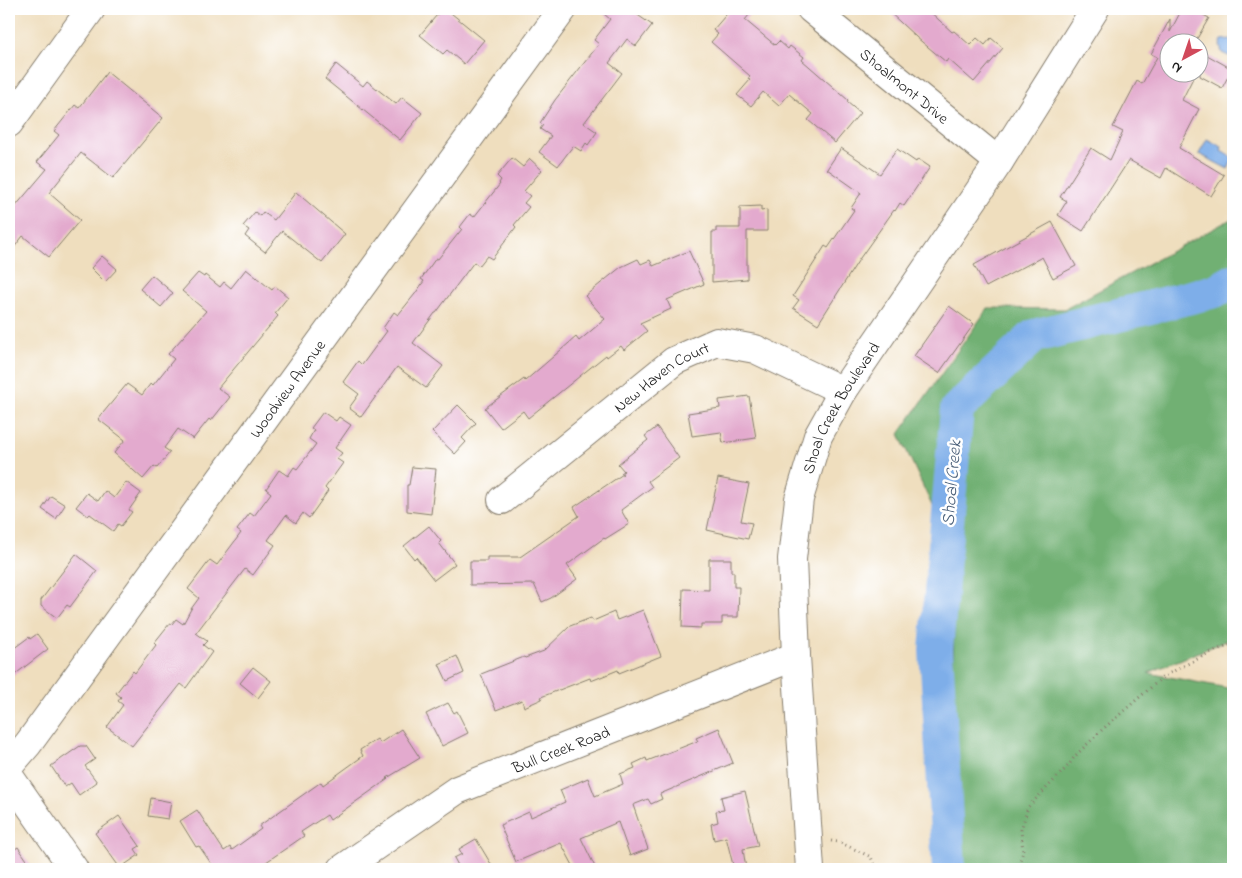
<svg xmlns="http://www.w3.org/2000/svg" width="1242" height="878" viewBox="0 0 1242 878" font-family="'Indie Flower',sans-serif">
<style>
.forest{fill:#71b073;stroke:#466648}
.water{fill:#7eaee9;stroke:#4d6582}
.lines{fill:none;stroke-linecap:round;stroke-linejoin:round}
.river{stroke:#7eaee9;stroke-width:34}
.building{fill:#e3aace}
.minor-casing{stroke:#867d6d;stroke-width:30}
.path{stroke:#867d6d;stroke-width:3;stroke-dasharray:1 4;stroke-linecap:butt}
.minor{stroke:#fff;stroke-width:28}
.labels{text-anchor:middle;stroke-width:5;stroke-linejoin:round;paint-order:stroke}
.street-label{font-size:16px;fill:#1c1c1c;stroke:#fff}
.water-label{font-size:18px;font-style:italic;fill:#485e78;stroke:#fff}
</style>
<rect width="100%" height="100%" fill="#fff"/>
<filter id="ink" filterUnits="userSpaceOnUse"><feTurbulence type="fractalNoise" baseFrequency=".02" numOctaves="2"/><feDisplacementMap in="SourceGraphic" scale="10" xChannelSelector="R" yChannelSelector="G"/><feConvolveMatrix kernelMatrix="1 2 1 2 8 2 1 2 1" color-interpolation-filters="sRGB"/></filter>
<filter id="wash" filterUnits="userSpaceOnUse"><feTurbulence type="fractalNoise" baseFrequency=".0096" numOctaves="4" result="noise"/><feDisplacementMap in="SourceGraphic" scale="20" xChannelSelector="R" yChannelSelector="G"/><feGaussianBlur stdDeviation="1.12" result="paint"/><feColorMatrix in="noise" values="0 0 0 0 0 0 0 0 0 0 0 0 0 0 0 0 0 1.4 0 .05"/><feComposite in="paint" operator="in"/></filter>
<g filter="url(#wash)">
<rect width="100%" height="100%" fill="#efdebe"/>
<!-- forest -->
<path class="forest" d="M1233,218V638L1148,673L1233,689V869H947L956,558L899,434L988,308L1065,309Z"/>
<!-- water -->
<path class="water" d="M1230,39L1233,41V58L1222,53L1220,45L1222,40Z
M1207,139L1222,147L1221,151L1233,158L1228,169L1199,154Z"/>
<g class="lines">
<!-- river -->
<path class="river" d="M949,869L936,650L957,409L1034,336L1215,291L1233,281"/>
</g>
<g id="blocks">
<!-- building -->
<path class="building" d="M442,9H446L484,40L464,64L447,50L443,54L420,35Z
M598,9H629L652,25L636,46L627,39L609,63L622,73L584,123L597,132L588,145L586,143L581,151L573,146L558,166L539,152L551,136L540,129L543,125L540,123L555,100L599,44L594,40L610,19Z
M731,9H742L749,15L745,20L775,45L779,41L788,49L790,46L804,57L802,60L848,100L847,102L860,113L835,143L808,120L813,114L789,94L779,106L763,92L751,106L737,95L750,80L748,79L750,76L711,42L718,34L713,30Z
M886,9H927L952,32L954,31L970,45L977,38L985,45L991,38L1003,48L974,82L948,59L946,62L916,37Z
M1182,9H1192L1209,18L1195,42H1170V72H1196L1182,100L1199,109L1179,148L1224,175L1211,196L1166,168L1161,178L1129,160L1083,231L1058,215L1067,201L1060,197L1091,148L1110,160L1123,132L1113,127L1137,81L1142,84L1157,57L1151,54L1170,19V32Z
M1200,51L1232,69L1222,88L1200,76Z
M336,64L363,86L367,81L396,104L402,97L422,113L400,140L325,79Z
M107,72L163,118L113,178L81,153L49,193L80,220L49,257L23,236L9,254V214L47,169L37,162L59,135L54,131L75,105L79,108Z
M841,148L880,174L897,149L916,162L918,159L930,167L904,206L900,203L895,211L894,210L860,258L818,324L793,308L799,300L793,296L825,246L828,248L854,210L851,208L861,193L827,169Z
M512,158L523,167L530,159L542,170L524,191L530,196L524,203L529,207L514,225L516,227L492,259L487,256L479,266L474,262L436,313H435L413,343L443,366L426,388L397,367L361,417L349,408L359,394L343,382L358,361L362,365L387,331L383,328L394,312L398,315L415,294L424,281L421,279L436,258L438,259L462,229L460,227L470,214L474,217L500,184L499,183L501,180L497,176Z
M296,192L345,234L322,263L282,231L265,252L245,236L249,230L243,226L255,212L260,216L263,212L274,220Z
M761,206V211L767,210V231H747V279L712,282V232H716V228H740V207Z
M1052,222L1076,266L1053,278L1042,257L986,287L974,265Z
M689,251L704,284L667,300L671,309L640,323L647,331L624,350L621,346L607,357L606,355L528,418L523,411L501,428L485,408L524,379L525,381L576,337L579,341L605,319L585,296L621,267L638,259L641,264L650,260L653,266Z
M102,256L117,269L105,282L91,268Z
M246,269L272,290L275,286L288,297L275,313L278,316L218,388L230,397L211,421L209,419L193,439L178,429L164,448L170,452L157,468L154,466L143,479L114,453L125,440L98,419L127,384L142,395L151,383L153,385L174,359L168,354L206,311L182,291L198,273L204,277L205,275L220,287L224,282L231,288Z
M152,275L173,293L161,307L140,289Z
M949,306L974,324L939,373L914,356Z
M749,396L756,438L723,443L721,432L692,436L688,413L720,408L719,400Z
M458,405L476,423L462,438L466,442L455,454L432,432Z
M323,412L336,421L339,417L351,425L335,448L342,453L337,459L343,463L325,488L328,491L309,518L303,513L296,523L286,515L268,540L275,545L253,575L245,569L212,612L196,633L207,641L203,645L212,652L186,688L181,684L132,746L107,727L123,705L118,701L121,697L116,693L133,671L135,673L156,645L154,643L170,623L172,624L176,619L183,624L191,609L199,598L188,589L210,560L217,565L241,533L237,530L250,513L254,516L271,493L266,489L279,470L288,476L294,467L297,469L307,456L316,444L309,439L314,430L311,428Z
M657,427L679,458L648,481L652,487L621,510L629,524L605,539L604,538L567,565L577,579L551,598L542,602L534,584L470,585V561H487V557H520L579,516L574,507L623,474L621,473L624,471L618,464L648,440L645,436Z
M412,467L436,469L431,514L407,511V485H409Z
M718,478L749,484L741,521L752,523L748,539L707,530Z
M126,482L141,493L129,510L132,512L121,526L118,524L113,531L90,514L88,516L76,507L87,493L98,501L105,491L114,498Z
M51,496L65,505L56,519L42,509Z
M429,526L441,541L439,543L455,564L434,580L416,557L414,559L404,546Z
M76,554L97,571L70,607L67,605L57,618L41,606V600Z
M709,559H731V572H734V587H739L738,617H722V624H701V628L682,627L683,589L709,590Z
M643,610L661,656L619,673L618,670L591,681L590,678L541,697L542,699L524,707L522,700L496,710L481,674L524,657L525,658L544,651L570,626L591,618L593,621L614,612L617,620Z
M37,634L48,649L9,679V652L29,637L30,639Z
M457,656L464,673L447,681L439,664Z
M253,667L271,681L258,698L240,683Z
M448,703L454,713L457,711L468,733L442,746L426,714Z
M719,728L733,763L660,794L662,799L651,804L648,799L633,805L648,849L630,856L618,822L581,838L596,869H575L561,843L516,862L500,825L529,812L531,817L565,802L560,790L588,778L595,796L623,784L620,774L635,768L633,764L646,758L647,761L698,741L696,738Z
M401,729L420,758L387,778L388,779L330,820L327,815L301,832L304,836L256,869H215L199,846L196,847L180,821L197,810L224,851L230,847L232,850L261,829L259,826L321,782L323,785L363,756L360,750L377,739L380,743Z
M80,746H86L95,759L85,766L97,782L79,795L71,783L65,787L51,766Z
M745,791L758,846L743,849L746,869H734L726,837L714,840L711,824L718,822L716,811L724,810L721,797Z
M151,798L171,802L168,819L148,816Z
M119,816L140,846L135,849L139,855L120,868L95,833Z
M476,839L494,869H460L454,858L462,854L459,849Z
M18,847L33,869H9V853Z"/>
</g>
</g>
<g filter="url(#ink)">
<use href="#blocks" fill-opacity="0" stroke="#867d6d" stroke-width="1"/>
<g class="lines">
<defs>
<g id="minor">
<path id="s1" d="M811,9L999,162"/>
<path d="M9,123L91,9"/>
<path id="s2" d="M502,500L674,361L717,342L755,349L843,391"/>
<path id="s3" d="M9,766L28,744L563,9"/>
<path d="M9,776L74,869"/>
<path id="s4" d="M342,869L457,790L796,656"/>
<path id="s5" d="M810,869L796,656L792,559L799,499L818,436L843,391L999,162L1095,9"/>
</g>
</defs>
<!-- minor casing -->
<use href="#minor" class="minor-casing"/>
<!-- path -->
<path class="path" d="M831,841L839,842L871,857L876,869
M1017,869L1023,852L1021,830L1028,807L1068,766L1075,756L1103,729L1164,676L1209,653L1233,644"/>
<!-- minor -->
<use href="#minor" class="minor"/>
</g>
</g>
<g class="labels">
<!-- street labels -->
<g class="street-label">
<text dy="6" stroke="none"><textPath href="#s1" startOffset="121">Shoalmont Drive</textPath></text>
<text dy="6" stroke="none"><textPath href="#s2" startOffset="202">New Haven Court</textPath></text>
<text dy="6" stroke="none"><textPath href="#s3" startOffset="469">Woodview Avenue</textPath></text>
<text dy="6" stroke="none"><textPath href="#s5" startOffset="472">Shoal Creek Boulevard</textPath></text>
<text dy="6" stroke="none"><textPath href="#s4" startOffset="251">Bull Creek Road</textPath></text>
</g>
<!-- water labels -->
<g class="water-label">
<text transform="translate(951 483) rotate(-85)" y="6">Shoal Creek</text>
</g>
</g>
<!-- margin -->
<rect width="1242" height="878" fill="none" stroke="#fff" stroke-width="30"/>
<!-- north arrow -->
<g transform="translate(1184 58) rotate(220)"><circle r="24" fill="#ffffff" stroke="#a4a4a4"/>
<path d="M0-4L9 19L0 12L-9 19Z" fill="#d1495b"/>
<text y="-8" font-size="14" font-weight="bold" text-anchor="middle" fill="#1c1c1c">N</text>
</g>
</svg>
